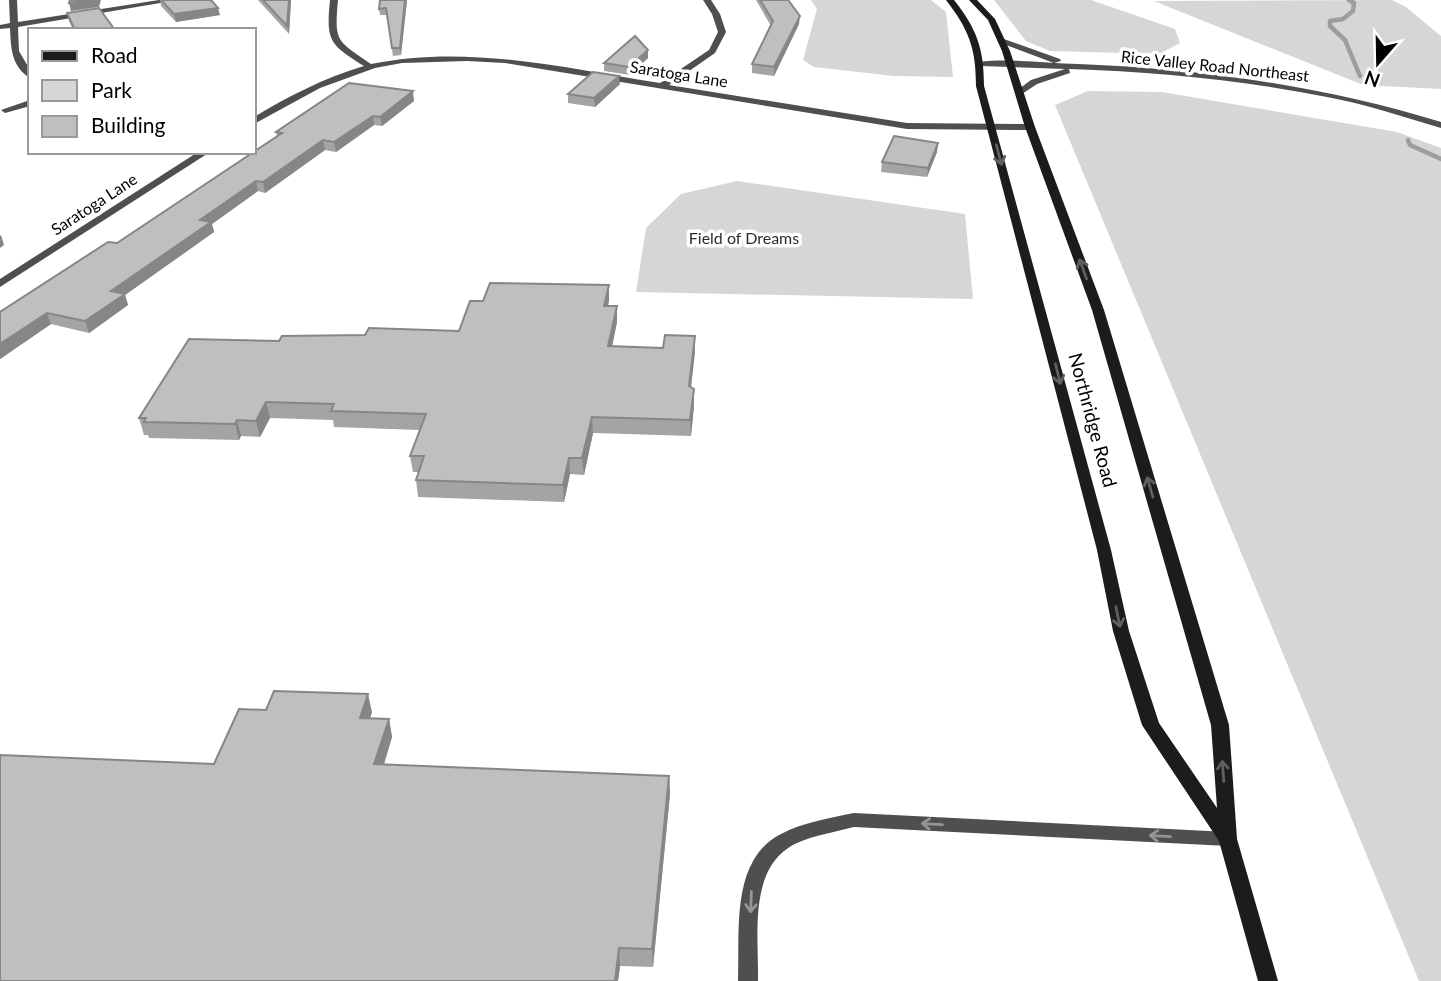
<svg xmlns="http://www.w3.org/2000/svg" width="1441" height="981" viewBox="0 0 1441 981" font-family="Lato,sans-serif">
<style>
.green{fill:#d6d6d6}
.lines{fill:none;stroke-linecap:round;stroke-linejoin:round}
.stream{stroke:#9d9d9d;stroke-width:4.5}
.minor{fill:#4f4f4f;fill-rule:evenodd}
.tertiary{fill:#4f4f4f;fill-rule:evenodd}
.secondary{fill:#1c1c1c;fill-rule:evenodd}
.wall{fill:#a4a4a4}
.shaded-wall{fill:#868686}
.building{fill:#bfbfbf;stroke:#868686;stroke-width:2}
.oneway{stroke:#606060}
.oneway2{stroke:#959595}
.labels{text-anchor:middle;stroke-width:7;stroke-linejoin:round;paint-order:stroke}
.far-street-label{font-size:16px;fill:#000;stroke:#fff}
.far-park-label{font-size:16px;fill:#2d2d2d;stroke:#fff}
.street-label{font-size:19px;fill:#000;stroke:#fff}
</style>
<rect width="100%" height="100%" fill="#fff"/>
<!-- green -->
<path class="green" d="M811,0H931L946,12L953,77L894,76L814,67L803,60L817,9Z
M994,0H1091L1175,29L1180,43L1159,54L1050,51L1026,41Z
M1392,0L1406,7L1441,36V89L1363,85L1154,1Z
M1088,91L1162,92L1397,132L1441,148V981H1419L1055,105Z
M737,181L965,214L973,299L636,292L646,228L681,194Z"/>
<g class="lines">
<!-- stream -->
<path class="stream" d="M1349,0L1354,3L1353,11L1343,19L1330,21V26L1345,40L1360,76
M1408,140L1410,145L1441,159"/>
<!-- minor -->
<path class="minor" d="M9,0H17L18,22L159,0H178L18,27L19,51L30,70V78C11,66 11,48 10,28L0,29V25L10,23Z
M330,0H338C334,43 337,40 371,64C468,44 564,68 660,83L709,50L718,32L712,14L703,0H711L720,14L726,32L715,53L669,85L907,123L1030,124L1035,127L1030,130L907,129L505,63L467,61L402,63L375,68L320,88L254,124V117C289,96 324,78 364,66C329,44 326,41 330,0Z
M30,100V106L5,113L1,110Z
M198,152H210L0,287V279Z
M854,813L1228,832L1235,834L1237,839L1235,844L1228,846L854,827C835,832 815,835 797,843C747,866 759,936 758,981H738C740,932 730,860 781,834C804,822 830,818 854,813Z"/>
<!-- tertiary -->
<path class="tertiary" d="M1001,38L1060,59L1061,61L1054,63L998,42V38Z
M978,62C1010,58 1046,63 1079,64C1203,69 1323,86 1441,122V128C1403,117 1366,104 1327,97C1242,80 1156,72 1069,69L1070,73L1037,84L1019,96L1015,93L1016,91L1031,80L1065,69L981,66L977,64Z"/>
<!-- secondary -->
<path class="secondary" d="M946,0H954C977,29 984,49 984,86L1111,550L1129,631L1159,723L1217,808L1211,725L1092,310L1025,127L1002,51L988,20L969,0H977L995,19L1010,51L1035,127L1104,310L1229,725L1237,839L1278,981H1258L1219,841L1142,725L1113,631L1097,550L976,86C976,48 969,30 946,0Z"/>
</g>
<!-- wall -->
<path class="wall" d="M160,0H211L220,15L176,22L161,6Z
M258,0H291L289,34Z
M407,0L401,55L393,56L387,15H380L379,9Z
M756,0H788L799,24L774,76L752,73V64L771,26Z
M67,13L115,30H73L69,21Z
M648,50V58L630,75L604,71V63Z
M620,84L595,107L568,103V94Z
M414,101L382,126L374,125L336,152L325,150L265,193L258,191L212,224L214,232L125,295L128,305L89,333L51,324L0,359V312L117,243L277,137L276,132Z
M938,143L937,152L927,177L881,172L882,162Z
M609,300L608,306L617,322L612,346L695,351L691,387L694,405L691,436L593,433L584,475L570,474L564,502L418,497L416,480L418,472H413L410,456L420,430L334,427L333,420L270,418L260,437L241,436L239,440L149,438L148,435H144L139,418L279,341L365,335L459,331Z
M372,712L370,718L389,719L392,737L384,765L669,776L670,794L653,967L620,966L618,981H0L214,764Z"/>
<!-- shaded-wall -->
<path class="shaded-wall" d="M90,0H101L99,7L71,11L69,3Z
M289,0H291L289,34L287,26Z
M405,0H407L401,55L400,48Z
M218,8L220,15L176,22L174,14Z
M800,16L799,24L774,76V67Z
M648,50V58L630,75L629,67Z
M619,76L620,84L595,107L594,98Z
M413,91L414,101L382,126L380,117Z
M373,116L374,125L336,152L334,142Z
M323,140L325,150L265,193L263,182Z
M938,143L937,152L927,177L928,168Z
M256,181L258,191L212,224L214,232L125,295L128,305L89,333L85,321L111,291L200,220Z
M1,235L4,245L0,248V236Z
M609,285V300L605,321L604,306Z
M617,306V322L609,362L608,346Z
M47,313L51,324L0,359V344Z
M695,336V351L689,403V386Z
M694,389V405L691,436L690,420Z
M266,402L270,418L260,437L256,421Z
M592,417L593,433L584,475L582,458Z
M237,420L241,436L239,440L235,424Z
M569,458L570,474L564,502L563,485Z
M368,694L372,712L364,736L360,718Z
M389,719L392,737L378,782L374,764Z
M669,776L670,794L653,967L652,949Z
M619,948L620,966L618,981H615Z"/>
<!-- building -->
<path class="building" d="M70,0H90L69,3Z
M161,0H211L218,8L174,14Z
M263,0H289L287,26Z
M380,0H405L400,48H392L386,8L379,9Z
M760,0H788L800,16L774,67L752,64L773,21Z
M99,8L115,30H75L67,13Z
M635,36L648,50L629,67L604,63Z
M593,72L619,76L594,98L568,94Z
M349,83L413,91L380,117L373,116L334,142L323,140L263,182L256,181L200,220L211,222L111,291L125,294L85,321L47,313L0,344V312L108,242L117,243L282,133L276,132Z
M894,136L938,143L928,168L882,162Z
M490,283L609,285L604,306H617L608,346L663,348L665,335L695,336L689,386L694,389L690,420L592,417L582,458H569L563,485L416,480L424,456H410L426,414L331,411L334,404L266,402L256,421L237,420L235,424L144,422L146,418H139L189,339L279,341L282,336L365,335L369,328L459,331L470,301H483Z
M274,691L368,694L360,718L389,719L374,764L669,776L652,949L619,948L615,981H0V755L214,764L239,709L266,710Z"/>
<!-- one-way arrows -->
<defs><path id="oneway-shaft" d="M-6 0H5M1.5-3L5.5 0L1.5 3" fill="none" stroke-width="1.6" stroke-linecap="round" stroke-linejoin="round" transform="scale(1.75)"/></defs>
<g class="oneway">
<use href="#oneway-shaft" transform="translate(999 155) rotate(75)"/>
<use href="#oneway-shaft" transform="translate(1083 269) rotate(-110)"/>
<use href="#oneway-shaft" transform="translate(1058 374) rotate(76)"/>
<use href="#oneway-shaft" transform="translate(1150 487) rotate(-106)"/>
<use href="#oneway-shaft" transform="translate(1118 617) rotate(78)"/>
<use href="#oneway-shaft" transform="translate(1223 771) rotate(-94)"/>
</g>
<g class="oneway2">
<use href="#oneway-shaft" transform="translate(932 824) rotate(-177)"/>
<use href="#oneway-shaft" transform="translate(1160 836) rotate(-177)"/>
<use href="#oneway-shaft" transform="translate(751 902) rotate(92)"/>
</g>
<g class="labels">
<!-- far-street labels -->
<g class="far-street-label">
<text transform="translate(1215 66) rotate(6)" y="6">Rice Valley Road Northeast</text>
<text transform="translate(679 74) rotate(9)" y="6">Saratoga Lane</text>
<text transform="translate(94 204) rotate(-33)" y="6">Saratoga Lane</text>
</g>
<!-- far-park labels -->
<g class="far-park-label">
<text x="744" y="244">Field of Dreams</text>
</g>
<!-- street labels -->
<g class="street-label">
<text transform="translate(1093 420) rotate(75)" y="7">Northridge Road</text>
</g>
</g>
<!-- legend -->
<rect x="28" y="28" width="228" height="126" fill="#ffffff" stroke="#999999" stroke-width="2"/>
<rect x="42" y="51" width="35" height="10" fill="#1c1c1c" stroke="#999999" stroke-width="2"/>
<text x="91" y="63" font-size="21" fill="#000000">Road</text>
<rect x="42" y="80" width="35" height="21" fill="#d6d6d6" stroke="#999999" stroke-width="2"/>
<text x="91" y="98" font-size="21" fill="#000000">Park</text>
<rect x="42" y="116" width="35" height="21" fill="#bfbfbf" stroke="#999999" stroke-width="2"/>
<text x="91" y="133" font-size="21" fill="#000000">Building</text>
<!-- north arrow -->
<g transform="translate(1378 63) rotate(200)" stroke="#ffffff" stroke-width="5" paint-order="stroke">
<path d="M0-5L12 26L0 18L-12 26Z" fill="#000000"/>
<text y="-10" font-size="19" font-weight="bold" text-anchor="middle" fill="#000000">N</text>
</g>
</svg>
